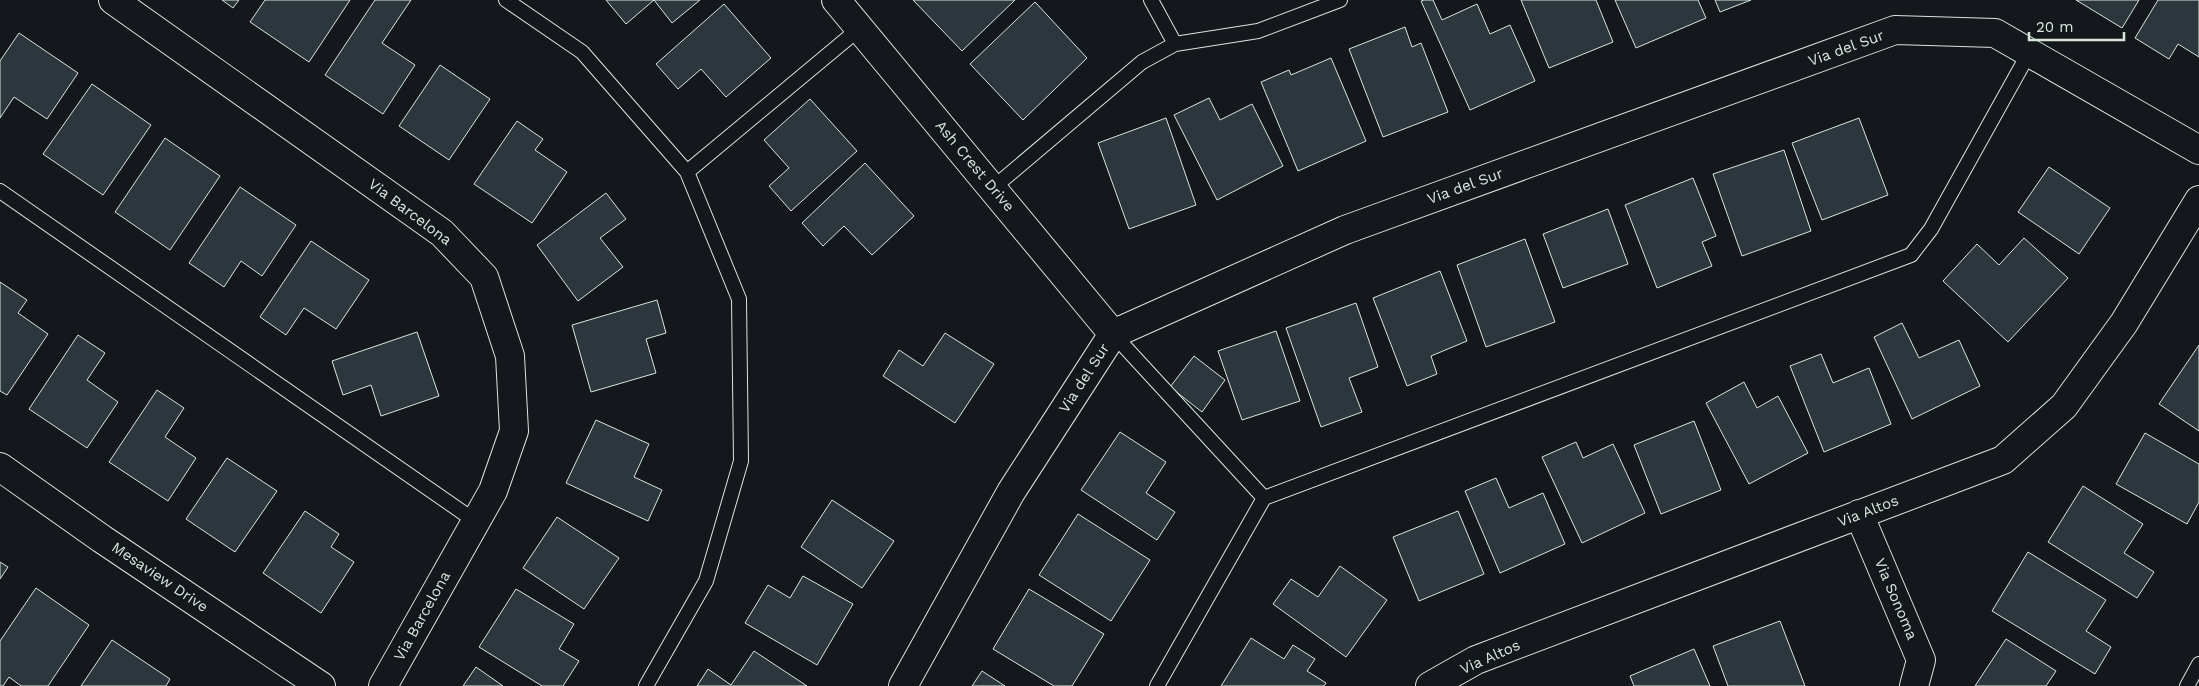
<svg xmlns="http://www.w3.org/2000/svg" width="2199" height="686" viewBox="0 0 2199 686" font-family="'Work Sans',sans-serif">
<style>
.building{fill:#2c363c;stroke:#d8e6dc}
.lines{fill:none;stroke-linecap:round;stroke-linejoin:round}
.service-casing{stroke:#d8e6dc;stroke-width:16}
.minor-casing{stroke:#d8e6dc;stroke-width:30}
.service{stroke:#14181c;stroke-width:14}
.minor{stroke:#14181c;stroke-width:28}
.labels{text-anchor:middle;stroke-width:4;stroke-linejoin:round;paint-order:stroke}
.street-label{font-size:15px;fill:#d8e6dc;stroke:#14181c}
</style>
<rect width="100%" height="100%" fill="#14181c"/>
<!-- building -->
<path class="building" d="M222,0H239L233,8Z
M265,0H350L309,62L250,22Z
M375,0H411L382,43L415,65L383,114L325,75Z
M606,0H700L672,23L654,0L626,24Z
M913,0H1015L962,51Z
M1424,0H1433L1442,20L1477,4L1490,34L1510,25L1535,81L1470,110L1421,1Z
M1521,0H1596L1613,42L1549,68Z
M1615,0H1698L1706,18L1636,48Z
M1715,0H1751L1720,12Z
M2076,0H2139L2122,28Z
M2158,0H2199V57L2178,44L2169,59L2135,38Z
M1035,2L1087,58L1023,120L970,64Z
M724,4L771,58L726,97L701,69L678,89L656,64Z
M1405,27L1412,47L1421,43L1448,112L1383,137L1349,49Z
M19,33L78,73L47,119L14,97L0,118V61Z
M1331,58L1366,141L1298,171L1261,82L1289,70L1291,75Z
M440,65L490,99L449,160L399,126Z
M92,84L151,125L103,195L43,154Z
M1209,98L1220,120L1252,104L1283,166L1217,200L1174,115Z
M810,99L857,151L791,211L769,186L789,168L764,140Z
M1166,118L1196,205L1129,229L1098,143Z
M1859,118L1888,195L1822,220L1792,143Z
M517,121L543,139L535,150L567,172L532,223L474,184Z
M165,138L220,176L170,250L115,212Z
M1784,150L1811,231L1742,256L1713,174Z
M865,163L914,216L872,255L844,226L823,246L802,223Z
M2049,167L2110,208L2079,254L2018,212Z
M1693,178L1716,236L1702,242L1712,266L1657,288L1625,205Z
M240,187L296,225L262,276L241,261L224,287L189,263Z
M606,193L626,219L600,238L623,267L578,301L537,245Z
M1608,209L1628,264L1563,288L1543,234Z
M2024,238L2068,278L2008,342L1943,281L1977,244L1999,265Z
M1525,239L1555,322L1486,347L1457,265Z
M311,241L369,280L336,329L304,308L286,335L260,317Z
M1440,271L1467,341L1431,356L1437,374L1407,386L1373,298Z
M0,282L27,300L18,313L48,334L7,395L0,391Z
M657,300L666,333L646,339L656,373L591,392L572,325Z
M1356,303L1378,367L1349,378L1362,412L1321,427L1286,328Z
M1902,323L1919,358L1959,340L1980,386L1912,419L1874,337Z
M1276,331L1300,401L1242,420L1218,351Z
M417,332L439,396L381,416L371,385L343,395L332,361Z
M945,333L994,364L955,423L883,376L899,350L923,366Z
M78,335L105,353L87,380L118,402L87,448L29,409Z
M2199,345V431L2159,404Z
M1821,354L1833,383L1869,368L1891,424L1824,452L1790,366Z
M1194,356L1225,380L1202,412L1170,387Z
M1744,382L1757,408L1778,396L1808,453L1749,484L1706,403Z
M157,390L184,408L165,437L196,458L168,501L109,462Z
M596,420L649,444L634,477L662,490L648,521L566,483Z
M1694,421L1721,490L1661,514L1634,445Z
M1120,432L1166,462L1146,493L1175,512L1157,540L1081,490Z
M2145,433L2199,464V502L2187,524L2116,484Z
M1576,442L1583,458L1613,444L1645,513L1582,543L1542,457Z
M227,458L277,491L235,552L186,519Z
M1496,478L1509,508L1543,493L1565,544L1500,573L1465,491Z
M2083,486L2143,524L2124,553L2154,572L2137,598L2048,542Z
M832,500L894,541L862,588L801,547Z
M305,511L339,534L331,547L354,562L321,613L263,573Z
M1458,511L1484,574L1419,601L1393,537Z
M1078,514L1150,560L1111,621L1039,575Z
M557,517L619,558L584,609L523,568Z
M2028,552L2106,600L2086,631L2111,647L2095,674L1992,611Z
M0,562L8,567L0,579Z
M1340,566L1387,600L1346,657L1273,604L1291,579L1318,597Z
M803,576L853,604L817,665L745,623L768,585L790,598Z
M36,588L89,625L48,686H21L9,677L3,686H0V641Z
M516,589L574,624L559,649L579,661L563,686H542L479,647Z
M1029,589L1104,634L1072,686H1054L993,649Z
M1780,621L1805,686H1728L1713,646Z
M1251,638L1284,659L1293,645L1315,659L1307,671L1326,683L1324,686H1221Z
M2006,639L2056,671L2046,686H1975Z
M112,640L170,679L166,686H81Z
M1694,649L1710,686H1634L1630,676Z
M754,651L807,686H697L708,669L731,685Z
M476,667L503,686H463Z
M982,671L1005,686H972Z"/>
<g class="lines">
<defs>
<path id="service" d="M506,0L582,52L687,172L739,299L741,461L706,581L646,686
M1151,0L1175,44L1258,31L1340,0
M687,172L860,28
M993,188L1142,62L1175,44
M0,191L475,521
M1113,334L1264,498
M1157,686L1264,498L1911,255L1931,229L2029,53
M2187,686L2199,664"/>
<path id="minor" d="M113,0L442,233L484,277L510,356L514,431L493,491L383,686
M836,0L1113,334
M0,467L102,539L321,686
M1859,514L1921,660L1914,686
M903,686L1011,492L1113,334L1345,230L1895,30L1995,33L2199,150
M1430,686L1476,660L2003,460L2064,406L2124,323L2199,200"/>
</defs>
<!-- service casing -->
<use href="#service" class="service-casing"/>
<!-- minor casing -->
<use href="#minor" class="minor-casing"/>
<!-- service -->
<use href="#service" class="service"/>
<!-- minor -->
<use href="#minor" class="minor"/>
</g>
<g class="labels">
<!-- street labels -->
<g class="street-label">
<text transform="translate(1846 48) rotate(-20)" y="5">Via del Sur</text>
<text transform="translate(975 166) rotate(50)" y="5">Ash Crest Drive</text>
<text transform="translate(1465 186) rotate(-20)" y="5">Via del Sur</text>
<text transform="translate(410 212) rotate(37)" y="5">Via Barcelona</text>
<text transform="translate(1084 378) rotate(-57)" y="5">Via del Sur</text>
<text transform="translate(1868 511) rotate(-21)" y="5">Via Altos</text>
<text transform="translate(160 577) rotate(34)" y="5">Mesaview Drive</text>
<text transform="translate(1896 599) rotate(67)" y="5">Via Sonoma</text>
<text transform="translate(422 616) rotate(-61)" y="5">Via Barcelona</text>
<text transform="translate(1490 657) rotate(-24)" y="5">Via Altos</text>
</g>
</g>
<!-- scale -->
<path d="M2029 32v8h95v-8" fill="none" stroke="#d8e6dc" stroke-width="2.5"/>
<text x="2036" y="32" font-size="15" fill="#d8e6dc" stroke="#14181c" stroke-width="4" paint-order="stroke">20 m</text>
</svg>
